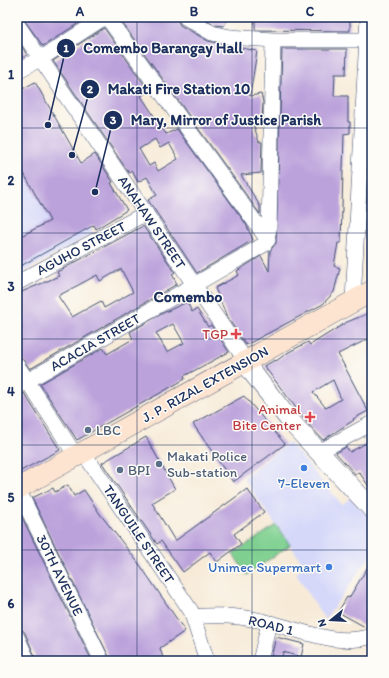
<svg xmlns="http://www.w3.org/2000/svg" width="389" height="678" viewBox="0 0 389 678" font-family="Itim,sans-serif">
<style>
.built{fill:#d5d8f9}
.green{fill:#7fd090;stroke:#4d8077}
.building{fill:#bba2db;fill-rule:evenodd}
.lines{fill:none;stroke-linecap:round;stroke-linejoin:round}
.minor-casing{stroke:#3c4b70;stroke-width:16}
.tertiary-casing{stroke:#3c4b70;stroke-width:20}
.secondary-casing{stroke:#3c4b70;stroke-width:22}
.minor{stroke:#fff;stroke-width:15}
.tertiary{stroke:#fff;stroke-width:19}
.secondary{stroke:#fde4d0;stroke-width:21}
.grid{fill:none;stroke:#1b2f5e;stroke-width:1;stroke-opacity:0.55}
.health-dot{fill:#e0444e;stroke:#fdfcf7;stroke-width:1.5}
.service-dot{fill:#5c6f8a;stroke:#fdfcf7;stroke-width:1.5}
.shop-dot{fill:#3f7fe0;stroke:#fdfcf7;stroke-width:1.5}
.labels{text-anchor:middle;stroke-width:3;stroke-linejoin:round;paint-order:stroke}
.street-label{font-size:14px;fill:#1b2f5e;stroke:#fdfcf7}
.health-label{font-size:14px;fill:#be3a42;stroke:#fdfcf7;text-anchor:end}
.service-label{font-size:14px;fill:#4e5e75;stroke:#fdfcf7;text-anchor:start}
.shop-label{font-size:14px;fill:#366cbe;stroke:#fdfcf7}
.quarter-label{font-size:16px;font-weight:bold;fill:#1b2f5e;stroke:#fdfcf7}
.leader{fill:none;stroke:#1b2f5e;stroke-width:1.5}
.callout-dot{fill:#1b2f5e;stroke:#fdfcf7;stroke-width:1.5}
.mark-label{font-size:12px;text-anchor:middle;font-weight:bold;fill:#fff}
.callout-label{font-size:15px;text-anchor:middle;font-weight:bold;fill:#1b2f5e;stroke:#fdfcf7;stroke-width:3;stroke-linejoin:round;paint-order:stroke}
.neatline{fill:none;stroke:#1b2f5e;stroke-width:1.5}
.grid-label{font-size:13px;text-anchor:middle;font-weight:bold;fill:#1b2f5e}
</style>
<rect width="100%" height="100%" fill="#fdfcf7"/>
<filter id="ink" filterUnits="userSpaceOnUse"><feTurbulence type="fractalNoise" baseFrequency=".025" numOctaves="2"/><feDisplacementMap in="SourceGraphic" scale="8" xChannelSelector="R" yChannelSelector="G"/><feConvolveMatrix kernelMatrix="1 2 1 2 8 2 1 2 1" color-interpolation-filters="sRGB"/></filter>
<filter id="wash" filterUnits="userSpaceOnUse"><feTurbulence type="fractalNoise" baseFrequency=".012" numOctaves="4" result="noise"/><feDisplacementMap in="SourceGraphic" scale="16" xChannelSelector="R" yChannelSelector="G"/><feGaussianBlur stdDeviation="0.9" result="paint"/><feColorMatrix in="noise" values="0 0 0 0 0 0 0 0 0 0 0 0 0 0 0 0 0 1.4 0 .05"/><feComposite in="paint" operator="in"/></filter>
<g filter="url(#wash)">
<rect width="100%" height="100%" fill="#f7ebd8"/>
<!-- built -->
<path class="built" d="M17,102L93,233L17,276Z
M289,442L342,505L350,498L372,519V554L325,620L296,574L304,565L243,478Z"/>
<!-- green -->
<path class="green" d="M276,525L290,545L247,575L233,554Z"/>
<g id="blocks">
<!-- building -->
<path class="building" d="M22,17H88L43,46Z
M118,17H176L180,25L208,41L257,51L250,96L261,94L263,102L262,121L253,123L259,142H262L261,173L241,175L260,206V214Z
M203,17H229L224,26L215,25Z
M255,17H350V31L255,30Z
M104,28L149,91L141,96L166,134L177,129L246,224L253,240L197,273L148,200L157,195L147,177L138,182L132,171L129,173L53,61ZM155,139L160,148L169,143L178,159L158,171L154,163L149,166L139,149Z
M19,42L27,55L17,61V44Z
M282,49H347L346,74H335L334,96H348V122H350V133L344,134L341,243H338L334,266L340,268L334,292L323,304L246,345L227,317L215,288L239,275L237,271L261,256L269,271L270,251L276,243Z
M35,82L81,163L95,154L113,182L111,183L127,210L96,229L94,225L17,268V238L50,221L17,161V92Z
M372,180V222H370L367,213L368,181Z
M143,226L175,272L172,274L177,284L30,369L17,352V294L59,276L57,272ZM121,269L133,292L104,308L101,301L72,317L58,296L97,275L100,281Z
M187,302L192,312L197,309L208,327L211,325L229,352L184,376L185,379L77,440L40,384L103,348L107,354L133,339L130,332L163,313ZM173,324L184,343L167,352L156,333Z
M372,312V337L338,354L368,411L353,419L354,420L323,440L309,425L264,366L275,360L276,361L289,352L308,342L310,345L347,322ZM333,380L341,399L326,408L313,392Z
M24,393L60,450L17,473V396Z
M244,396L285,444L233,482L193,424Z
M146,437L175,489L152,503L175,541L247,489L264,512L234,534L241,544L217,562L210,552L183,572L161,541L157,544L102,463Z
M372,440V491L359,472L355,474L336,453L346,447L350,452Z
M68,485L74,496L84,490L100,514L140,565L185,631L160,648L164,661H111L32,498L53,488L55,492Z
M18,509L92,661H37L25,633L22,629L17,628Z
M372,560V627L367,628L338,612L347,597L349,598Z
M276,637L304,644L301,657L283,652L281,661H270Z"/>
</g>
</g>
<g filter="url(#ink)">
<use href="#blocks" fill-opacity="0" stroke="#3c4b70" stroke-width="1"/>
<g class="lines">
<defs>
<path id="minor" d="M107,17L268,240
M185,17L212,33L230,37L273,40H366
M17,24L246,361
M17,71L40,59L105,17
M17,283L146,213
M353,301L368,17
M17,365L76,456
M17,387L265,244L269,230L273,40
M83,452L191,611L207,661
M319,452L372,423
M18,489L102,661
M194,617C220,614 244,616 270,623C304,631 337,647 372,636
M17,637L28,661
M260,661L269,623"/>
<path id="tertiary" d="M246,361L252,372L291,422L372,509"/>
<path id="secondary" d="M17,489L372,291"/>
</defs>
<!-- minor casing -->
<use href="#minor" class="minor-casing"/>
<!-- tertiary casing -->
<use href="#tertiary" class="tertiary-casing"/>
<!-- secondary casing -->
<use href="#secondary" class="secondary-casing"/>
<!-- minor -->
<use href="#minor" class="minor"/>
<!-- tertiary -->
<use href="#tertiary" class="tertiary"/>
<!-- secondary -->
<use href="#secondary" class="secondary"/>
</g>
</g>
<!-- grid -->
<path class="grid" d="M137,17V661M252,17V661M17,128H372M17,233H372M17,339H372M17,445H372M17,550H372"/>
<!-- markers -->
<g class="health-dot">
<path d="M234 328h4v4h4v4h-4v4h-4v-4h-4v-4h4z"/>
<path d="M308 411h4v4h4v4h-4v4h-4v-4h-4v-4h4z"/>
</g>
<g class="service-dot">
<circle cx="88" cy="430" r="4"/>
<circle cx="159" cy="464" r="4"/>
<circle cx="120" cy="470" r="4"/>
</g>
<g class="shop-dot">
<circle cx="304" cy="468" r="4"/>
<circle cx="329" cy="567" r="4"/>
</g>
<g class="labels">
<!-- street labels -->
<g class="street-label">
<text transform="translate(152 222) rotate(56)" y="5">ANAHAW STREET</text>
<text transform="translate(81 248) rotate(-28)" y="5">AGUHO STREET</text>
<text transform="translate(95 342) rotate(-30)" y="5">ACACIA STREET</text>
<text transform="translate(205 384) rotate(-29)" y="5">J. P. RIZAL EXTENSION</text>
<text transform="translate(139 534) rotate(56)" y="5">TANGUILE STREET</text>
<text transform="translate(60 575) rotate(64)" y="5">30TH AVENUE</text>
<text transform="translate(271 625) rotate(14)" y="5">ROAD 1</text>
</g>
<!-- health labels -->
<g class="health-label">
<text x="228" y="339">TGP</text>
<text x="301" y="414">Animal<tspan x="301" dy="16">Bite Center</tspan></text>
</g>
<!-- service labels -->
<g class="service-label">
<text x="96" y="435">LBC</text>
<text x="167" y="461">Makati Police<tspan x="167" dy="16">Sub-station</tspan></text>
<text x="128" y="475">BPI</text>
</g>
<!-- shop labels -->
<g class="shop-label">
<text x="304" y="488">7-Eleven</text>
<text x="321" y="572" text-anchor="end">Unimec Supermart</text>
</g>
<!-- quarter labels -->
<g class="quarter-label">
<text x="188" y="302">Comembo</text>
</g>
</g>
<!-- callouts -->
<path class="leader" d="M48 125L66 48M72 155L90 89M95 192L113 120"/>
<g class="callout-dot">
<circle cx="48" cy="125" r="4"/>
<circle cx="72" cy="155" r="4"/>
<circle cx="95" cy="192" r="4"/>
<circle cx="66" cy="48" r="10"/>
<circle cx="90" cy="89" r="10"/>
<circle cx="113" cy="120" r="10"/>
</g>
<g class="mark-label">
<text x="66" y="52">1</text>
<text x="90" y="93">2</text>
<text x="113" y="124">3</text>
</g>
<g class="callout-label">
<text x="163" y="53">Comembo Barangay Hall</text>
<text x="179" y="94">Makati Fire Station 10</text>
<text x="226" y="125">Mary, Mirror of Justice Parish</text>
</g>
<!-- margin -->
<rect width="389" height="678" fill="none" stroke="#fdfcf7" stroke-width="44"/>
<!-- north arrow -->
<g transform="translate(331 620) rotate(252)" stroke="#fdfcf7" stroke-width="3" paint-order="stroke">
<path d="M0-3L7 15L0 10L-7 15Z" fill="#1b2f5e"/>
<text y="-6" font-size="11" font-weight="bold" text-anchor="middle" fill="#1b2f5e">N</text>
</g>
<rect x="22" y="22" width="345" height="634" class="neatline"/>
<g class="grid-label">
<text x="80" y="16">A</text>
<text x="194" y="16">B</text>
<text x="310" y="16">C</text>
<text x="11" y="79">1</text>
<text x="11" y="185">2</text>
<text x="11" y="291">3</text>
<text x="11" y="396">4</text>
<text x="11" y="502">5</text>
<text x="11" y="608">6</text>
</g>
</svg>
